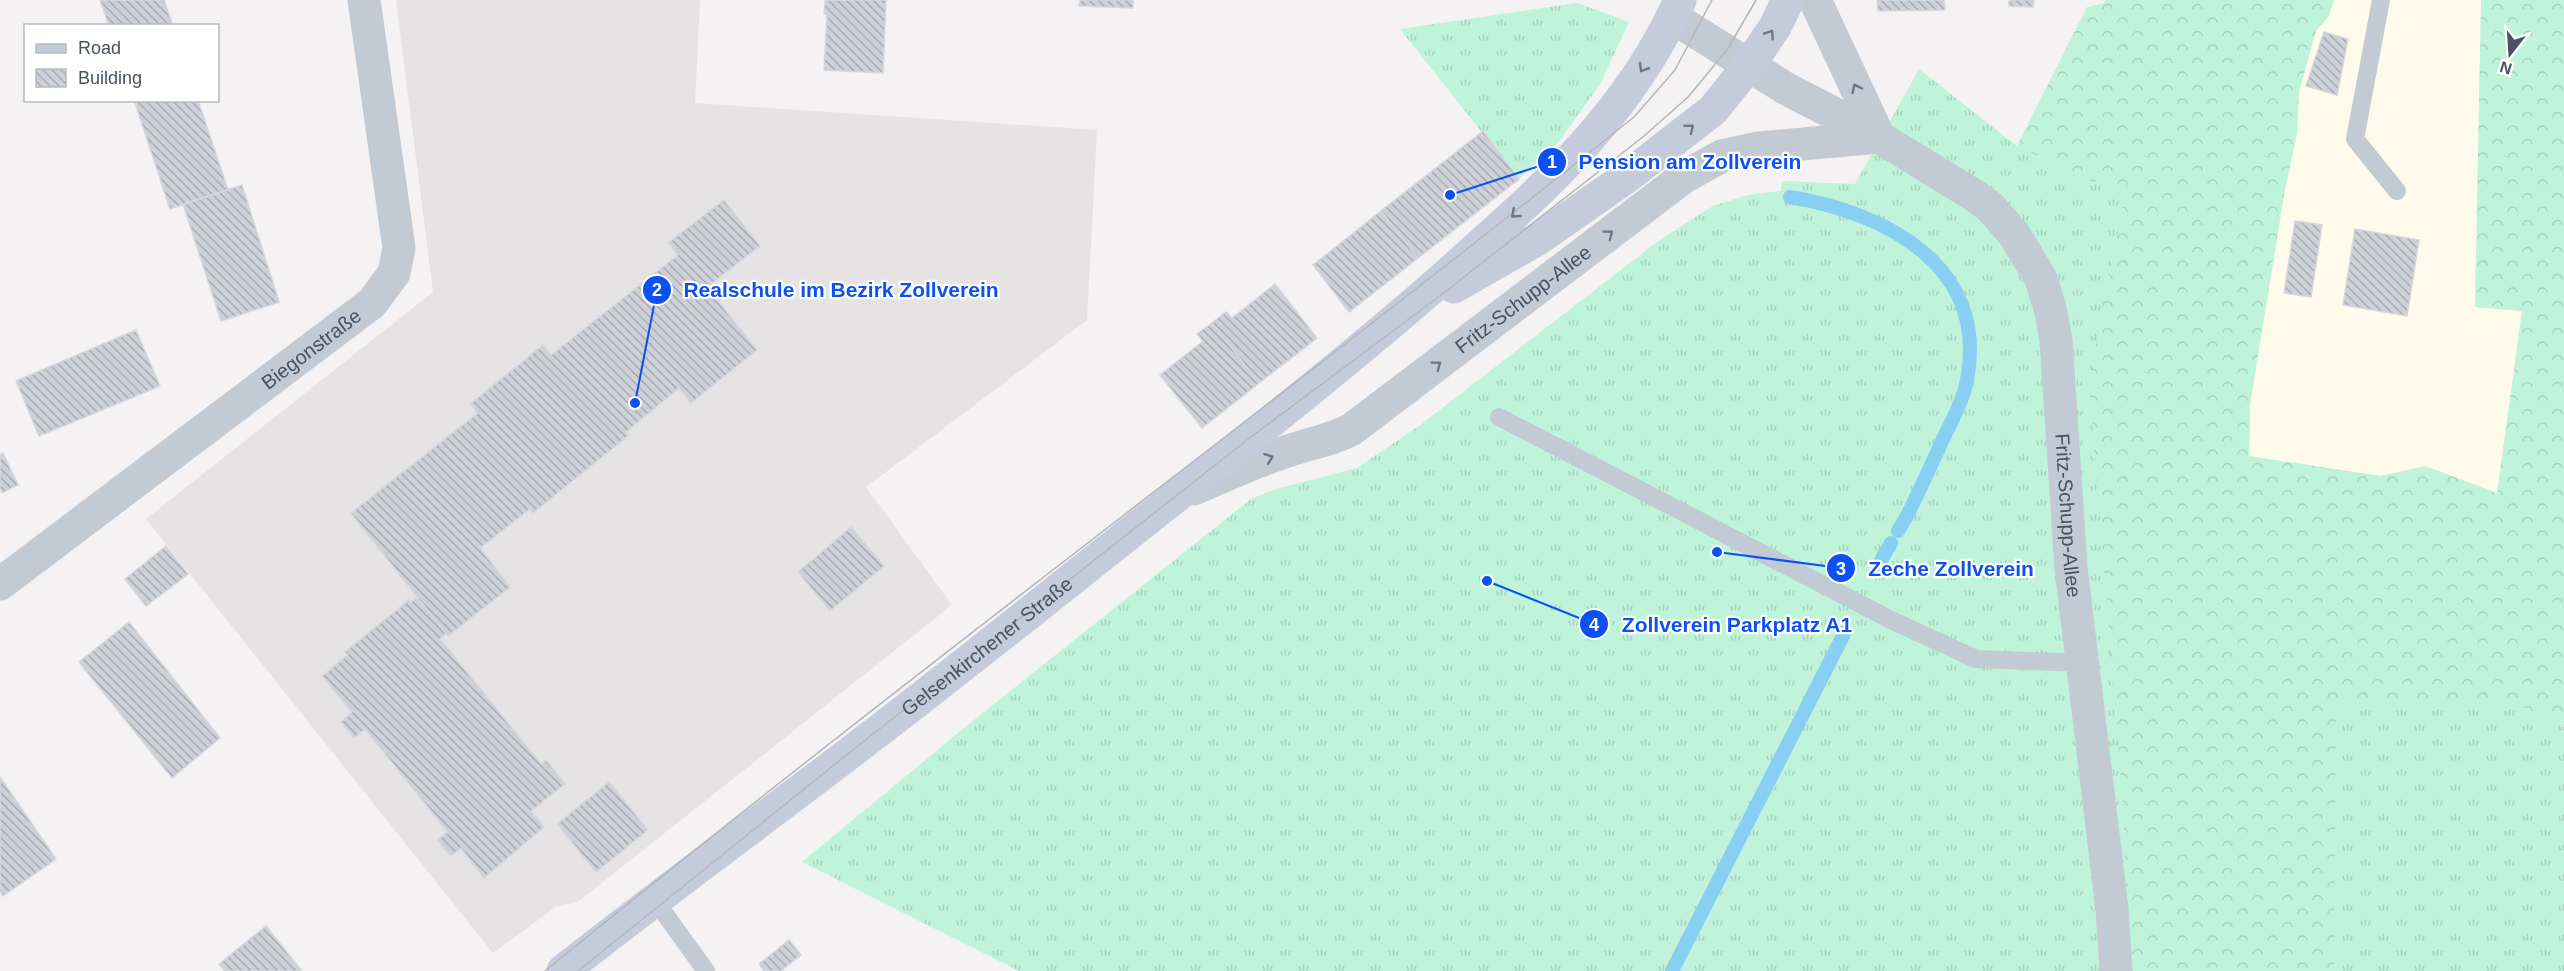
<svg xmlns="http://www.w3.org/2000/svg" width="2564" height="971" viewBox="0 0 2564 971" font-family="Helvetica,sans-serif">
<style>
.commercial{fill:#fefbec}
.education{fill:#e5e3e4}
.grass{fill:url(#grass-tufts)}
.forest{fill:url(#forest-crowns)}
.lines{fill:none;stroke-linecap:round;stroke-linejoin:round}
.stream{stroke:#89cef3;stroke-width:14}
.building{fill:url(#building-back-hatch);stroke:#d5d7dd;stroke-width:1.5}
.lane{stroke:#c2cad4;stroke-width:18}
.street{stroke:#c2cad4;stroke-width:33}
.secondary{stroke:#c4ccdb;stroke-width:33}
.tram{stroke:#b3b6bc;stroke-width:1.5}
.oneway{stroke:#6d7786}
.oneway2{stroke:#6d7684}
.labels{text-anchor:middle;stroke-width:4.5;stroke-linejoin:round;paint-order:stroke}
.street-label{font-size:20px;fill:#485261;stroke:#fff}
.leader{fill:none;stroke:#0d51f3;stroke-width:2}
.callout-dot{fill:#0d51f3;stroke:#fff;stroke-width:2}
.mark-label{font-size:18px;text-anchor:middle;font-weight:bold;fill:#fff}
.callout-label{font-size:21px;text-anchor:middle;font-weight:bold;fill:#0d51f3;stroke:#fff;stroke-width:4.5;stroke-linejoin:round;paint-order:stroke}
</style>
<defs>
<pattern id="grass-tufts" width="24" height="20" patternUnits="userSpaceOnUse" patternTransform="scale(1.5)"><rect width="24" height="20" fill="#bff3da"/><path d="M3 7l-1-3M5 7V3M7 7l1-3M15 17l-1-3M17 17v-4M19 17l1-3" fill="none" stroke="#a6d2be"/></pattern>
<pattern id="forest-crowns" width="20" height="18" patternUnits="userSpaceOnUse" patternTransform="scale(1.5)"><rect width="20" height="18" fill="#bff3da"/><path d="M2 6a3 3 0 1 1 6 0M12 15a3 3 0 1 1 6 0" fill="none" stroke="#a6d2be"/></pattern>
<pattern id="building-back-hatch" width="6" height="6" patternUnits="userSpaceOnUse" patternTransform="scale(1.5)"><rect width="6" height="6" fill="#cdd0d6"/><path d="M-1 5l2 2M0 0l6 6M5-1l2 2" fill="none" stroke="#a8abb1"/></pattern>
</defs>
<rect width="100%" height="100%" fill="#f4f2f2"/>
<!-- commercial -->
<path class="commercial" d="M2334,0H2481L2475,306L2522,311L2498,493L2425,466L2381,476L2249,456L2250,404L2283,200L2297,133L2299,92L2316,31L2329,16Z"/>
<!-- education -->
<path class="education" d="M396,0H700L695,103L1097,130L1087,320L866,487L952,605L579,901L556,907L493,953L146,519L433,292Z"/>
<!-- grass -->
<path class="grass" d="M1577,3L1629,22L1600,84L1558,143L1519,179L1400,29Z
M1919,69L2017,146L2085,180L2283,200L2250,404L2249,456L2509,701L2564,727V971H1019L802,862L964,728L1251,499L1276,489L1357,468L1419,426L1661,239L1713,206L1748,195L1781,191L1782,181L1855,184Z"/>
<!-- forest -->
<path class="forest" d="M2106,0H2334L2329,16L2316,31L2299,92L2297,133L2283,200L2250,404L2249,456L2381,476L2425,466L2497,493L2522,311L2475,307L2481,0H2564V727L2509,701L2336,702L2334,971H2130L2122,791L2090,396L2098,328L2127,186L2085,180L2017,146L2087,7L2104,3Z"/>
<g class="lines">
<!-- stream -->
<path class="stream" d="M1790,197C1886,213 1989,266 1967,380C1963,401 1952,420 1943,439C1932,464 1920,489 1908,514L1898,531
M1878,566L1891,543
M1672,971L1845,632"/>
</g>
<!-- building -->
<path class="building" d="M100,0H164L173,26H109Z
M825,0H886L883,73L824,70L827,15L824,14Z
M1080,0H1133V8L1079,6Z
M1877,0H1944L1945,10L1878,11Z
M2009,0H2034L2033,7L2009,6Z
M2324,32L2348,39L2337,95L2306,86Z
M134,100H198L228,190L170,209Z
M1483,131L1519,179L1418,258L1381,211Z
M242,185L279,302L221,321L183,204Z
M724,200L760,246L707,287L757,350L691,403L679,388L626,432L629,435L533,513L530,509L480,548L510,587L448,636L351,513L478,413L470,404L543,345L551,355L678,255L668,243Z
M1381,211L1418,258L1349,312L1313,265Z
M2295,221L2322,225L2311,297L2284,293Z
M2355,229L2419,240L2407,316L2343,305Z
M1275,284L1317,338L1259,383L1212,323L1226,312L1232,318Z
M1212,323L1259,383L1202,428L1160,375L1203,341L1197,334Z
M136,330L160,386L39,436L16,381Z
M3,453L18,485L2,493L0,488V455Z
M851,527L884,566L830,611L798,572Z
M166,546L188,574L146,606L125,579Z
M417,597L446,633L440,639L541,764L546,760L565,784L531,811L544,827L484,878L461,848L451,856L437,840L448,832L365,729L354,738L341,722L352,712L322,676L348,655L345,652L409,600L411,602Z
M129,622L220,738L172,778L79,662Z
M0,777L56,859L3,896L0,891Z
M609,782L648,830L596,872L557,824Z
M266,926L302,971H225L219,964Z
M789,940L801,955L781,971H764L759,964Z"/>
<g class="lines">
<!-- lane -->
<path class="lane" d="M2381,0L2355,139L2397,191
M1499,417L1891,620L1976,659L2084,663
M654,899L706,971"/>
<!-- street -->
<g class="street">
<path d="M1815,0L1879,137"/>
<path id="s1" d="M1672,17L1785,88L1879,137L1972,194L1989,206L2014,234L2041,279L2050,308L2056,340L2071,568L2112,909L2116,971"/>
<path id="s2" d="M1194,489C1230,473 1266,457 1304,446C1321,441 1336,438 1352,429L1684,177L1722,156L1759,148L1879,137"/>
<path id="s3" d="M0,584L372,303L394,273L399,248L364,0"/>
</g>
<!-- secondary -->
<g class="secondary">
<path d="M1454,287L1538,239L1628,176L1713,110L1749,65L1775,27L1788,0"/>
<path id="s4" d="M563,971C659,895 757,824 855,749C972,660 1086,567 1202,476C1286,410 1370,343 1450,272C1542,190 1629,115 1680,0"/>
</g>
<!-- tram -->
<path class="tram" d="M545,971C902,679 1274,405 1634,117L1675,70L1712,0
M578,971L854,749L1251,437L1441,295L1644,136L1688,97L1727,50L1756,0"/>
</g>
<!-- one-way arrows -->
<defs><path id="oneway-chevron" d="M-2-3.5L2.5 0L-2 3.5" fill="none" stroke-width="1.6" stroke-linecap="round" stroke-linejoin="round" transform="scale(1.5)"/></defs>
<g class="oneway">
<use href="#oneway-chevron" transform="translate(1770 34) rotate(-56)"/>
<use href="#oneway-chevron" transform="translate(1643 68) rotate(120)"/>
<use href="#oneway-chevron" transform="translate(1690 128) rotate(-38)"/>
<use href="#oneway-chevron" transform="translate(1515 214) rotate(139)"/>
</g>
<g class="oneway2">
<use href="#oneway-chevron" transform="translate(1856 88) rotate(-115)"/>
<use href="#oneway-chevron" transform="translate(1609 234) rotate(-37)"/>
<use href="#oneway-chevron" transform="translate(1437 365) rotate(-37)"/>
<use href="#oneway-chevron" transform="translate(1269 458) rotate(-20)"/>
</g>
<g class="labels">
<!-- street labels -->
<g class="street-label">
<text dy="7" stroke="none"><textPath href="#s2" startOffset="384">Fritz-Schupp-Allee</textPath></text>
<text dy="7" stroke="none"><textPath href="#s3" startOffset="390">Biegonstraße</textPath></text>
<text dy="7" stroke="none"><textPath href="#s1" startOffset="698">Fritz-Schupp-Allee</textPath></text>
<text dy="7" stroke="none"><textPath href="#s4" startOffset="534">Gelsenkirchener Straße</textPath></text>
</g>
</g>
<!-- callouts -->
<path class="leader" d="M1450 195L1552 162M635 403L657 290M1717 552L1841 568M1487 581L1594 624"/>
<g class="callout-dot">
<circle cx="1450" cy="195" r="6"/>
<circle cx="635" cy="403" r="6"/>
<circle cx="1717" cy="552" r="6"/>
<circle cx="1487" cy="581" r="6"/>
<circle cx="1552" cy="162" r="15"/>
<circle cx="657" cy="290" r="15"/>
<circle cx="1841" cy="568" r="15"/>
<circle cx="1594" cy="624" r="15"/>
</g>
<g class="mark-label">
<text x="1552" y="168">1</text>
<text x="657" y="296">2</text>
<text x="1841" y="575">3</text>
<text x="1594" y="631">4</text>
</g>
<g class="callout-label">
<text x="1690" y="169">Pension am Zollverein</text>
<text x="841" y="297">Realschule im Bezirk Zollverein</text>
<text x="1951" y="576">Zeche Zollverein</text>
<text x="1737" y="632">Zollverein Parkplatz A1</text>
</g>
<!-- legend -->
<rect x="24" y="24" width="195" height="78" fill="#ffffff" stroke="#b6bac0" stroke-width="1.5"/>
<rect x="36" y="44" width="30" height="9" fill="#c4ccdb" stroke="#b6bac0" stroke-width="1.5"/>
<text x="78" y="54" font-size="18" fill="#485261">Road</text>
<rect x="36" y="69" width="30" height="18" fill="url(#building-back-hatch)" stroke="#b6bac0" stroke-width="1.5"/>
<text x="78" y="84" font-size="18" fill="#485261">Building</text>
<!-- north arrow -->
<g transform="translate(2510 54) rotate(197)" stroke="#ffffff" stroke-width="4.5" paint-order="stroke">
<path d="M0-4.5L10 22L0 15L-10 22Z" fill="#485261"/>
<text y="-9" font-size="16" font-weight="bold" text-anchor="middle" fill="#485261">N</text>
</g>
</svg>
